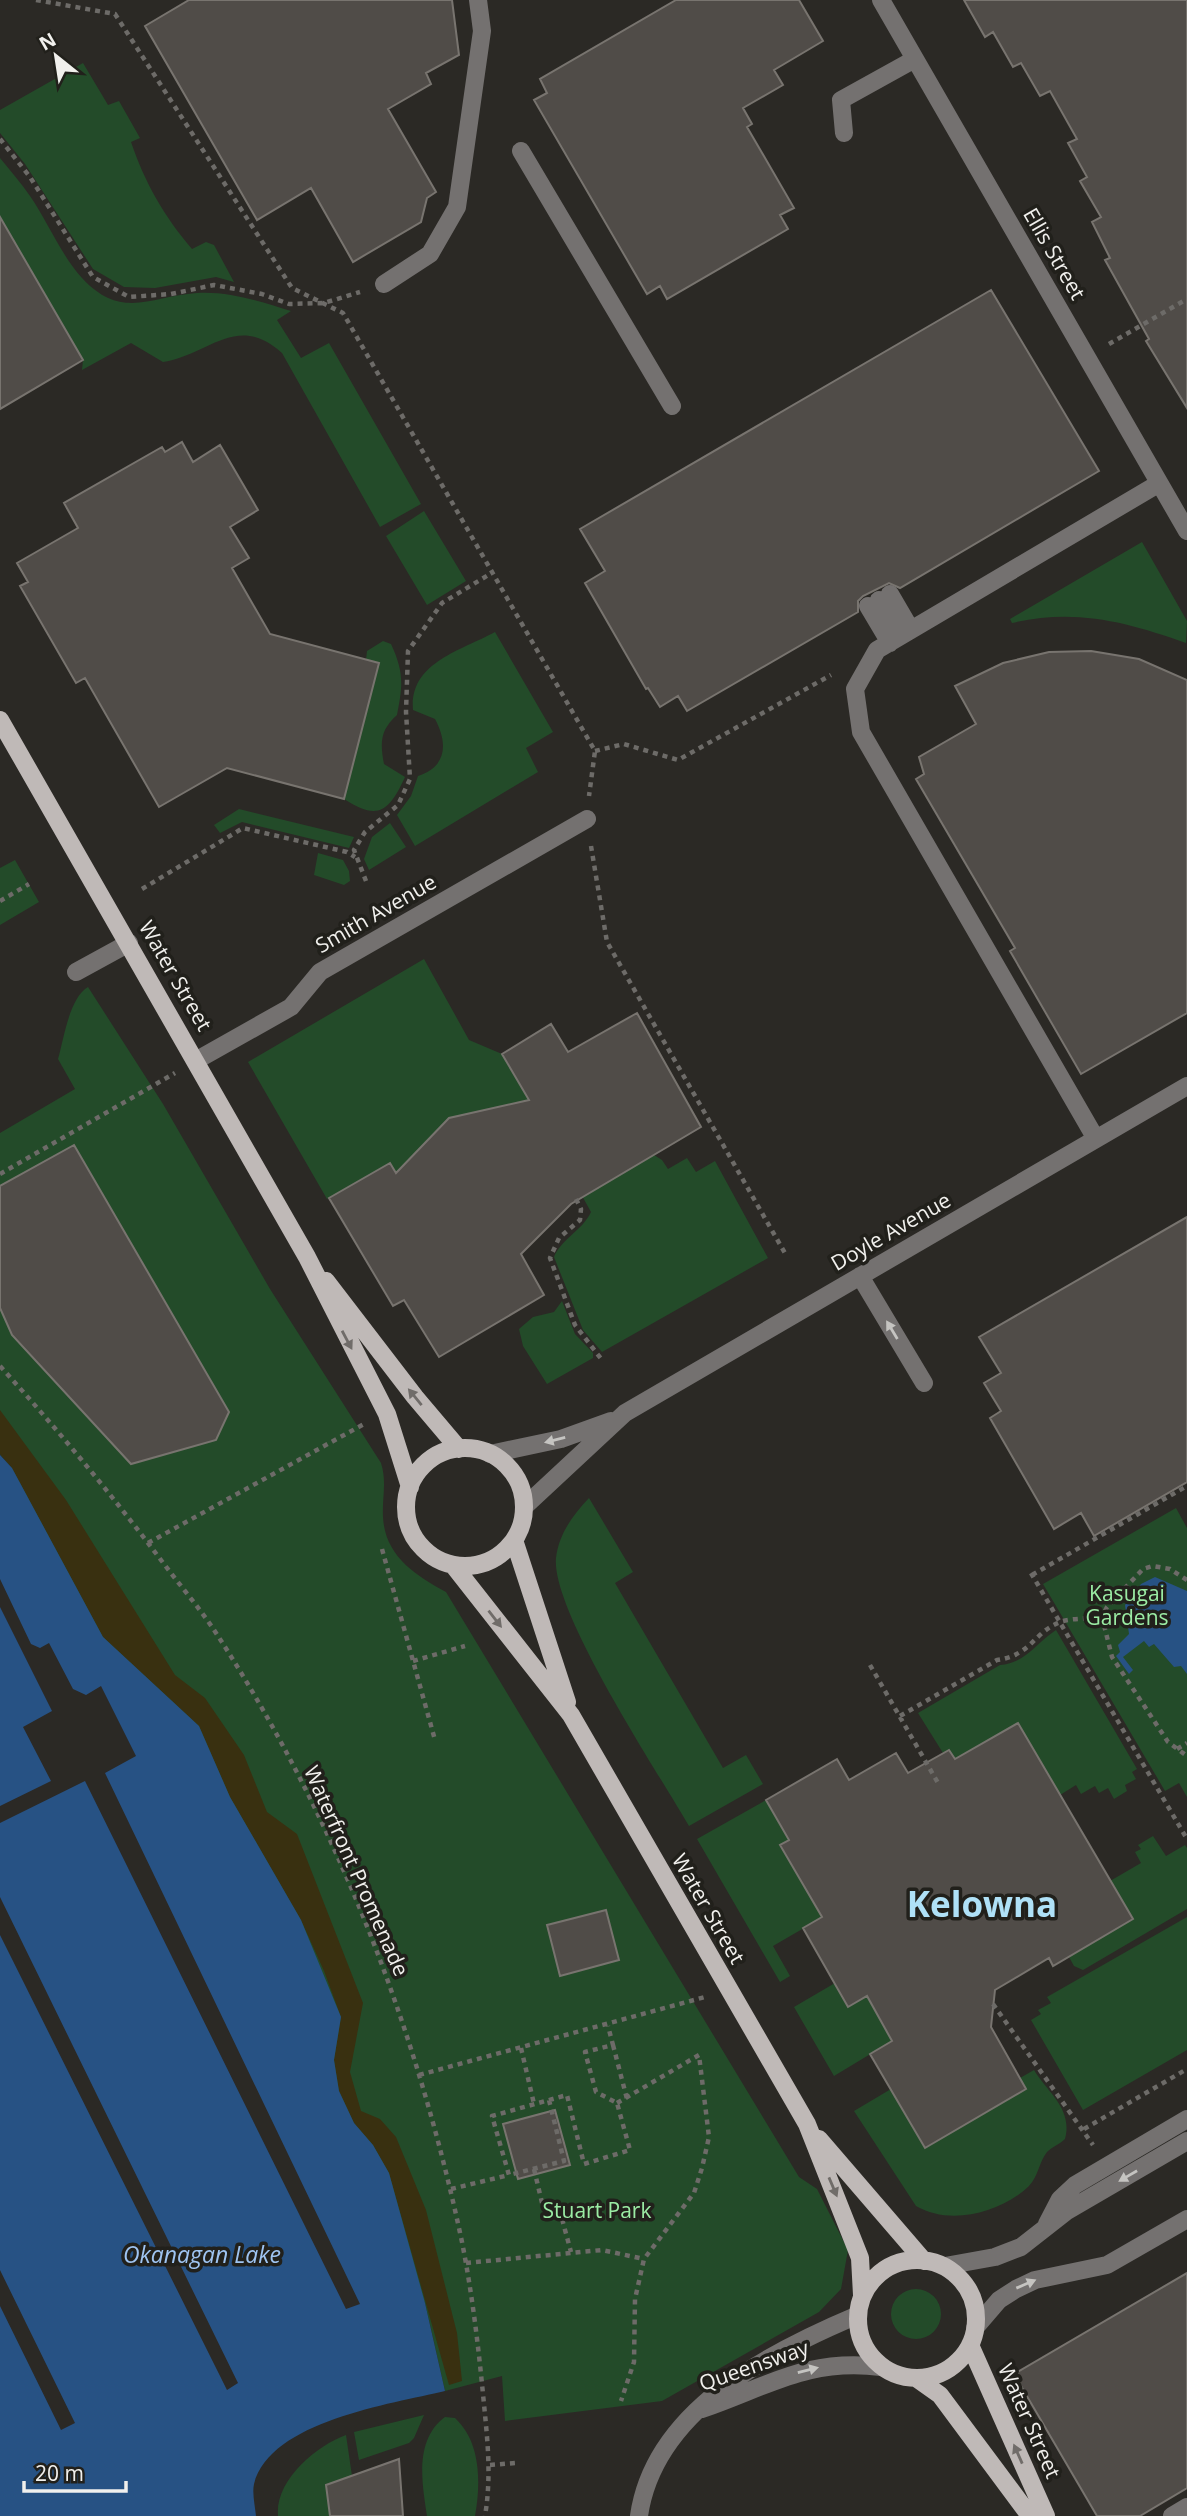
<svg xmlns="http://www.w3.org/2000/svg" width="1187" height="2516" viewBox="0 0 1187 2516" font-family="'Open Sans',sans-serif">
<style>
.green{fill:#234b29}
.sand{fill:#393010}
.water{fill:#275284}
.pier{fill:#2b2925}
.building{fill:#504c48;stroke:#78746f;stroke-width:2}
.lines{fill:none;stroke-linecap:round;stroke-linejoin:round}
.path{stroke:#6d6b68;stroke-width:4.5;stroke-dasharray:5 5;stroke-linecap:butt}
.minor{stroke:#747170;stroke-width:18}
.major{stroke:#bfb9b7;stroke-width:18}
.oneway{fill:#c5c4c1}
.oneway2{fill:#706c69}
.labels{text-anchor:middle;stroke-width:7;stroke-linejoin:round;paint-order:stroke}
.street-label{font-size:21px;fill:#f1f0ed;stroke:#21201b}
.park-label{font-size:21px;fill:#9beca4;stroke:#21201b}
.water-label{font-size:23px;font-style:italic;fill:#9fc4f1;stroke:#21201b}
.town-label{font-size:35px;font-weight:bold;fill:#afe1f7;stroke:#21201b}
</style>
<rect width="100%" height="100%" fill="#2b2925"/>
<!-- green -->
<path class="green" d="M83,63L108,105L119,101L140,138L131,142C145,183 164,216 192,249L206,242L214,245L234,282L216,277L155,288L124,287L93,269L25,164L0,133V110Z
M0,158C10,170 21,183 30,196C48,222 61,255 82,278C122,321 151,296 197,293C230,291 261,302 291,311L277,320L301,358L329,343L421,504L380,527L282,353C237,312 209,355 163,362L131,343L82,370L83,360L0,217Z
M424,511L466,581L427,605L386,536Z
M1142,542L1187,621L1186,643C1127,622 1075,608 1012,623L1010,619Z
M495,632L553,732L526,748L538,772L415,846L397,815L411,796L418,776C447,767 448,743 435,719L413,710C409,663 460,651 495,632Z
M383,641L391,644C404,672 403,685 397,715C380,730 380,743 384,764L405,777C389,812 378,821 344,799L379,664L366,660L367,651Z
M239,809L354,837L349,848L242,822L220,833L214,825Z
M390,823L406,847L369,870L364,859L372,837Z
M318,853L343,860L349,871L350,881L344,885L314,875Z
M15,860L39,902L0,925V868Z
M424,959L469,1040L502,1054L529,1100L449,1118L415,1153L416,1160L396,1173L390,1164L327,1199L248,1062Z
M88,987L163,1104L270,1289L381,1463C387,1482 382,1498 383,1517C385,1556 415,1575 446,1592L799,2177L817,2189L848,2250L841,2289L819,2312L662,2401L505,2421L502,2376L445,2391L425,2303L12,1468L0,1454V1133L75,1089L58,1059C64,1039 69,998 88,987Z
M654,1155L662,1160L668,1169L687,1158L696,1172L715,1161L768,1258L602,1352L583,1330L554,1257C562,1238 582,1231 591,1212L581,1194Z
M562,1301L575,1334L593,1353V1358L547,1384L523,1346L519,1329L533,1317L554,1312Z
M589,1498L633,1572L615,1583L723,1768L746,1755L763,1784L689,1826C659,1774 551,1611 556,1558C559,1534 572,1516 589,1498Z
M1176,1508L1187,1528V1797L1179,1783L1165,1791L1043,1584Z
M1056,1630L1137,1769L1132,1772L1136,1779L1125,1785L1127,1791L1114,1799L1108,1788L1099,1793L1095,1786L1081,1794L1076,1785L1060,1795L1018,1723L955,1759L949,1750L943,1753L918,1713L1000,1665C1026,1663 1036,1643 1056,1630Z
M766,1800L789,1840L823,1917L773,1946L790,1976L780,1982L697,1839Z
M1153,1836L1166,1856L1185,1845L1187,1848V1909L1083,1970L1074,1966L1069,1957L1110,1881L1141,1863L1135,1852L1141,1849L1138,1845Z
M1187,1917V2050L1083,2110L1031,2020L1041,2014L1038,2010L1051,2003L1047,1997Z
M835,1983L867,1996L892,2041L834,2076L794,2007Z
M1034,2070C1048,2093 1073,2109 1065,2139C1060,2144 1052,2147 1047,2152C1039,2162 1038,2177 1029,2186C1001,2213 950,2226 916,2206L854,2111L891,2089L926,2147L1026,2089L1020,2078Z
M891 2314a25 25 0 1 1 50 0a25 25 0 1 1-50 0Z
M424,2415L414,2438L409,2443L359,2460L354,2432Z
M445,2417L455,2418C481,2442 481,2483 475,2516H427C422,2483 414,2440 445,2417Z
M346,2435L352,2476L326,2485L330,2516H278C275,2480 316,2446 346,2435Z"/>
<!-- sand -->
<path class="sand" d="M0,1410L66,1500L175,1675L205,1698L244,1755L267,1812L297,1834L363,2003L350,2072L361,2111L380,2119L396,2137L426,2210L457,2333L462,2381L449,2385L389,2173L373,2145L354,2123L339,2091L334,2060L341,2017L324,1971L301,1920L230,1797L199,1726L103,1637L12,1468L0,1454Z"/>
<!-- water -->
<path class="water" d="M0,1455L12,1468L103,1637L199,1726L230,1797L301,1920L341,2017L334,2060L339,2091L354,2123L373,2145L389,2173L425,2303L445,2391C391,2404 270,2421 254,2484C252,2493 255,2506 256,2516H0Z
M1155,1577L1187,1591V1674L1181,1666L1174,1667L1154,1644L1149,1647L1144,1641L1123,1657L1133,1670L1129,1674L1116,1656L1120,1652L1118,1645L1129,1634L1125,1605L1141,1584Z"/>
<!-- pier -->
<path class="pier" d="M0,1579L31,1644L40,1648L49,1643L73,1689L86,1695L101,1686L136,1756L105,1773L360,2304L346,2309L85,1781L0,1823V1806L51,1781L23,1727L52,1711L0,1607Z
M0,1897L238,2383L227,2390L0,1935Z
M0,2270L75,2423L61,2430L0,2306Z"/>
<!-- building -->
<path class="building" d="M189,0H452L459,55L426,73L431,84L388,109L436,192L427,198L421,222L353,262L311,188L257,220L145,26Z
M676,0H799L823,41L774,70L783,85L743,108L752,124L747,127L794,208L780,215L788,229L667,299L660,286L647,294L534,100L547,93L540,79Z
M964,0H1187V408L1146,341L1149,339L1105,260L1110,258L1092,222L1101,217L1080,181L1087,177L1068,143L1077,139L1050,91L1040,96L1021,63L1013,67L993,32L985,37Z
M0,217L83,360L0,409Z
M991,290L1099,471L900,588L889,583L863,596L858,601V612L687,711L678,696L660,707L648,688L646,689L585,583L605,571L580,529Z
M182,442L193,462L220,445L258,510L230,527L249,558L232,568L270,634L379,663L344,799L227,768L159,807L85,678L76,683L20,586L28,582L17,563L78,528L64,503L162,447L165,452Z
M1091,651L1139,659L1187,680V1013L1081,1074L1010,951L1015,948L916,779L924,774L919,757L976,724L955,686L1003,663L1049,652Z
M637,1013L701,1127L571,1204L521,1254L544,1295L439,1357L404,1300L393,1306L329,1198L390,1163L396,1173L449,1118L529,1100L502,1054L551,1024L568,1052Z
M74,1145L229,1412L216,1440L131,1464L12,1335L0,1308V1186Z
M1187,1217V1482L1094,1536L1081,1513L1054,1529L990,1418L1001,1411L984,1383L1001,1373L979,1337Z
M1018,1723L1133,1919L1053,1966L1049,1958L995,1990L991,2027L1026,2089L925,2148L870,2054L892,2041L867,1996L848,2007L803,1928L822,1917L780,1845L789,1840L766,1800L837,1759L849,1780L896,1753L908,1773L949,1750L955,1759Z
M606,1910L619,1960L560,1976L547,1925Z
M555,2110L570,2165L518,2179L503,2124Z
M1187,2273V2488L1140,2516H1097L1014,2374Z
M399,2459L403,2516H330L326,2485Z"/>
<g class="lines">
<!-- path -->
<path class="path" d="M36,0L115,14L292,288L343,313L595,751L589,796
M0,139L30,177L93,277L129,297L171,294L214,285L262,294L289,304L324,303L360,292
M1109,344L1187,299
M595,751L624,744L678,760L831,675
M591,846L607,942L786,1255
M366,881L354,850L365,832L398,805L410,779L406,712L408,651L442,603L490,574
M142,889L243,828L347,852L355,857
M0,901L29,884
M0,1174L175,1073
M576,1199L581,1209L580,1220L559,1238L550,1258L575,1325L602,1360
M0,1366C58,1430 112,1495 164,1564C182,1588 202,1611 218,1636C337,1820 417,2029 462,2242C472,2293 478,2343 483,2394C487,2436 492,2474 485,2516
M148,1543L364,1424
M382,1549L435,1740
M1031,1573L1187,1839
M1032,1575L1187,1486
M1187,1580L1170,1569L1153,1566L1143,1569L1107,1607L1102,1617L1112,1657L1168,1742L1187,1756
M413,1661L465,1646
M870,1665L938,1783
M900,1716L997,1660C1033,1655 1033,1631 1063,1621C1075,1618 1090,1619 1102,1617
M1177,1749L1187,1743
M993,2004L1093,2145
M613,2045L627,2099
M521,2048L534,2104
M419,2075L705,1997
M549,2100L564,2161L509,2175L492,2116L567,2095L584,2164L630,2150L617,2103L596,2092L585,2052L613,2045L608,2026
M617,2103L699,2055L709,2137L702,2168L694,2193L644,2259L635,2299L634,2362L621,2401
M1084,2129L1187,2069
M534,2169L543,2207L558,2204L571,2252
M451,2189L509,2175
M466,2263L602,2250L644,2259
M490,2465L515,2463"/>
<!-- minor -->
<path class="minor" d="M881,0L1187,531
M844,133L841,100L915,59
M521,151L672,406
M384,284L430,254L457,207L482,31L478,0
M890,594L911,630
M879,600L900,636
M868,606L890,643
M76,972L129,943
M197,1060L291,1007L320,972L587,819
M1096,1139L861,732L855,689L877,650L1158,484
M860,1276L924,1383
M490,1454L561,1439L611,1421
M524,1507L625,1413L1187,1086
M1047,2224L1060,2199L1075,2185L1187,2119
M945,2266L995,2257L1021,2247L1067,2211L1187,2141
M975,2328L999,2300L1016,2289L1035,2280L1107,2265L1187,2219
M702,2409C769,2386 807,2358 881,2367
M639,2516C654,2410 770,2352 858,2315
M1172,2516L1187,2507"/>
<!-- major -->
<path class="major" d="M0,720L307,1257L387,1414L410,1487
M326,1281L415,1397L459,1449
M406 1507a59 59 0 1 1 118 0a59 59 0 1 1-118 0Z
M514,1540L567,1702
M453,1565L571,1715L807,2124L860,2258L862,2295
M819,2139L924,2261
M858 2319a59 59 0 1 1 118 0a59 59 0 1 1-118 0Z
M970,2345L1046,2516
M916,2378L940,2395L1030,2516"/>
</g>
<!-- one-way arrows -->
<defs><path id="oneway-solid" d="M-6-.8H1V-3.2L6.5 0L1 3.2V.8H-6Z" transform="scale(1.75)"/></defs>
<g class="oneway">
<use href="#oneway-solid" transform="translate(892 1330) rotate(-121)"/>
<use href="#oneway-solid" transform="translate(555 1440) rotate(166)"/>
<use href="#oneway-solid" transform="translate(1128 2176) rotate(150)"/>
<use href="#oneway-solid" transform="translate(1026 2284) rotate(-23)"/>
<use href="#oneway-solid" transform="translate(808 2370) rotate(-14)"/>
</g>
<g class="oneway2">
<use href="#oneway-solid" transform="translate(347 1340) rotate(62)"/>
<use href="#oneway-solid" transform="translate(415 1397) rotate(-129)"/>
<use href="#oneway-solid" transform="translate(495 1619) rotate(52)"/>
<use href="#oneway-solid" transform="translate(833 2187) rotate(67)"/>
<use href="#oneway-solid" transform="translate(1018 2454) rotate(-114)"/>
</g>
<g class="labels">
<!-- street labels -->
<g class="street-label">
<text transform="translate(1054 254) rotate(60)" y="7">Ellis Street</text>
<text transform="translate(376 914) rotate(-30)" y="7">Smith Avenue</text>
<text transform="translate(175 976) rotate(60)" y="7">Water Street</text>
<text transform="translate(891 1232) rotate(-30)" y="7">Doyle Avenue</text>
<text transform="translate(356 1871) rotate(66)" y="7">Waterfront Promenade</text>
<text transform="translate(708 1909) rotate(60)" y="7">Water Street</text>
<text transform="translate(754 2366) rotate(-19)" y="7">Queensway</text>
<text transform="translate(1029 2421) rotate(66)" y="7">Water Street</text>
</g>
<!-- park labels -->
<g class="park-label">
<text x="1127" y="1601">Kasugai<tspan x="1127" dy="24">Gardens</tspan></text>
<text x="597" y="2218">Stuart Park</text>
</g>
<!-- water labels -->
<g class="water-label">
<text x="202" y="2263">Okanagan Lake</text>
</g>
<!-- town labels -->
<g class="town-label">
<text x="982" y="1917">Kelowna</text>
</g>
</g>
<!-- north arrow -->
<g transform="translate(56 56) rotate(330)" stroke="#21201b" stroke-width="5" paint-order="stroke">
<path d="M0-5L12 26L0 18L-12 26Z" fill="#f1f0ed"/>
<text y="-10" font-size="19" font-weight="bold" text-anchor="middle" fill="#f1f0ed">N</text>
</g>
<!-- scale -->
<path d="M24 2481v10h102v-10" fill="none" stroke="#f1f0ed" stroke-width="3.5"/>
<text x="35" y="2481" font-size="21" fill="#f1f0ed" stroke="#21201b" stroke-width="5" paint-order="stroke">20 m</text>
</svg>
